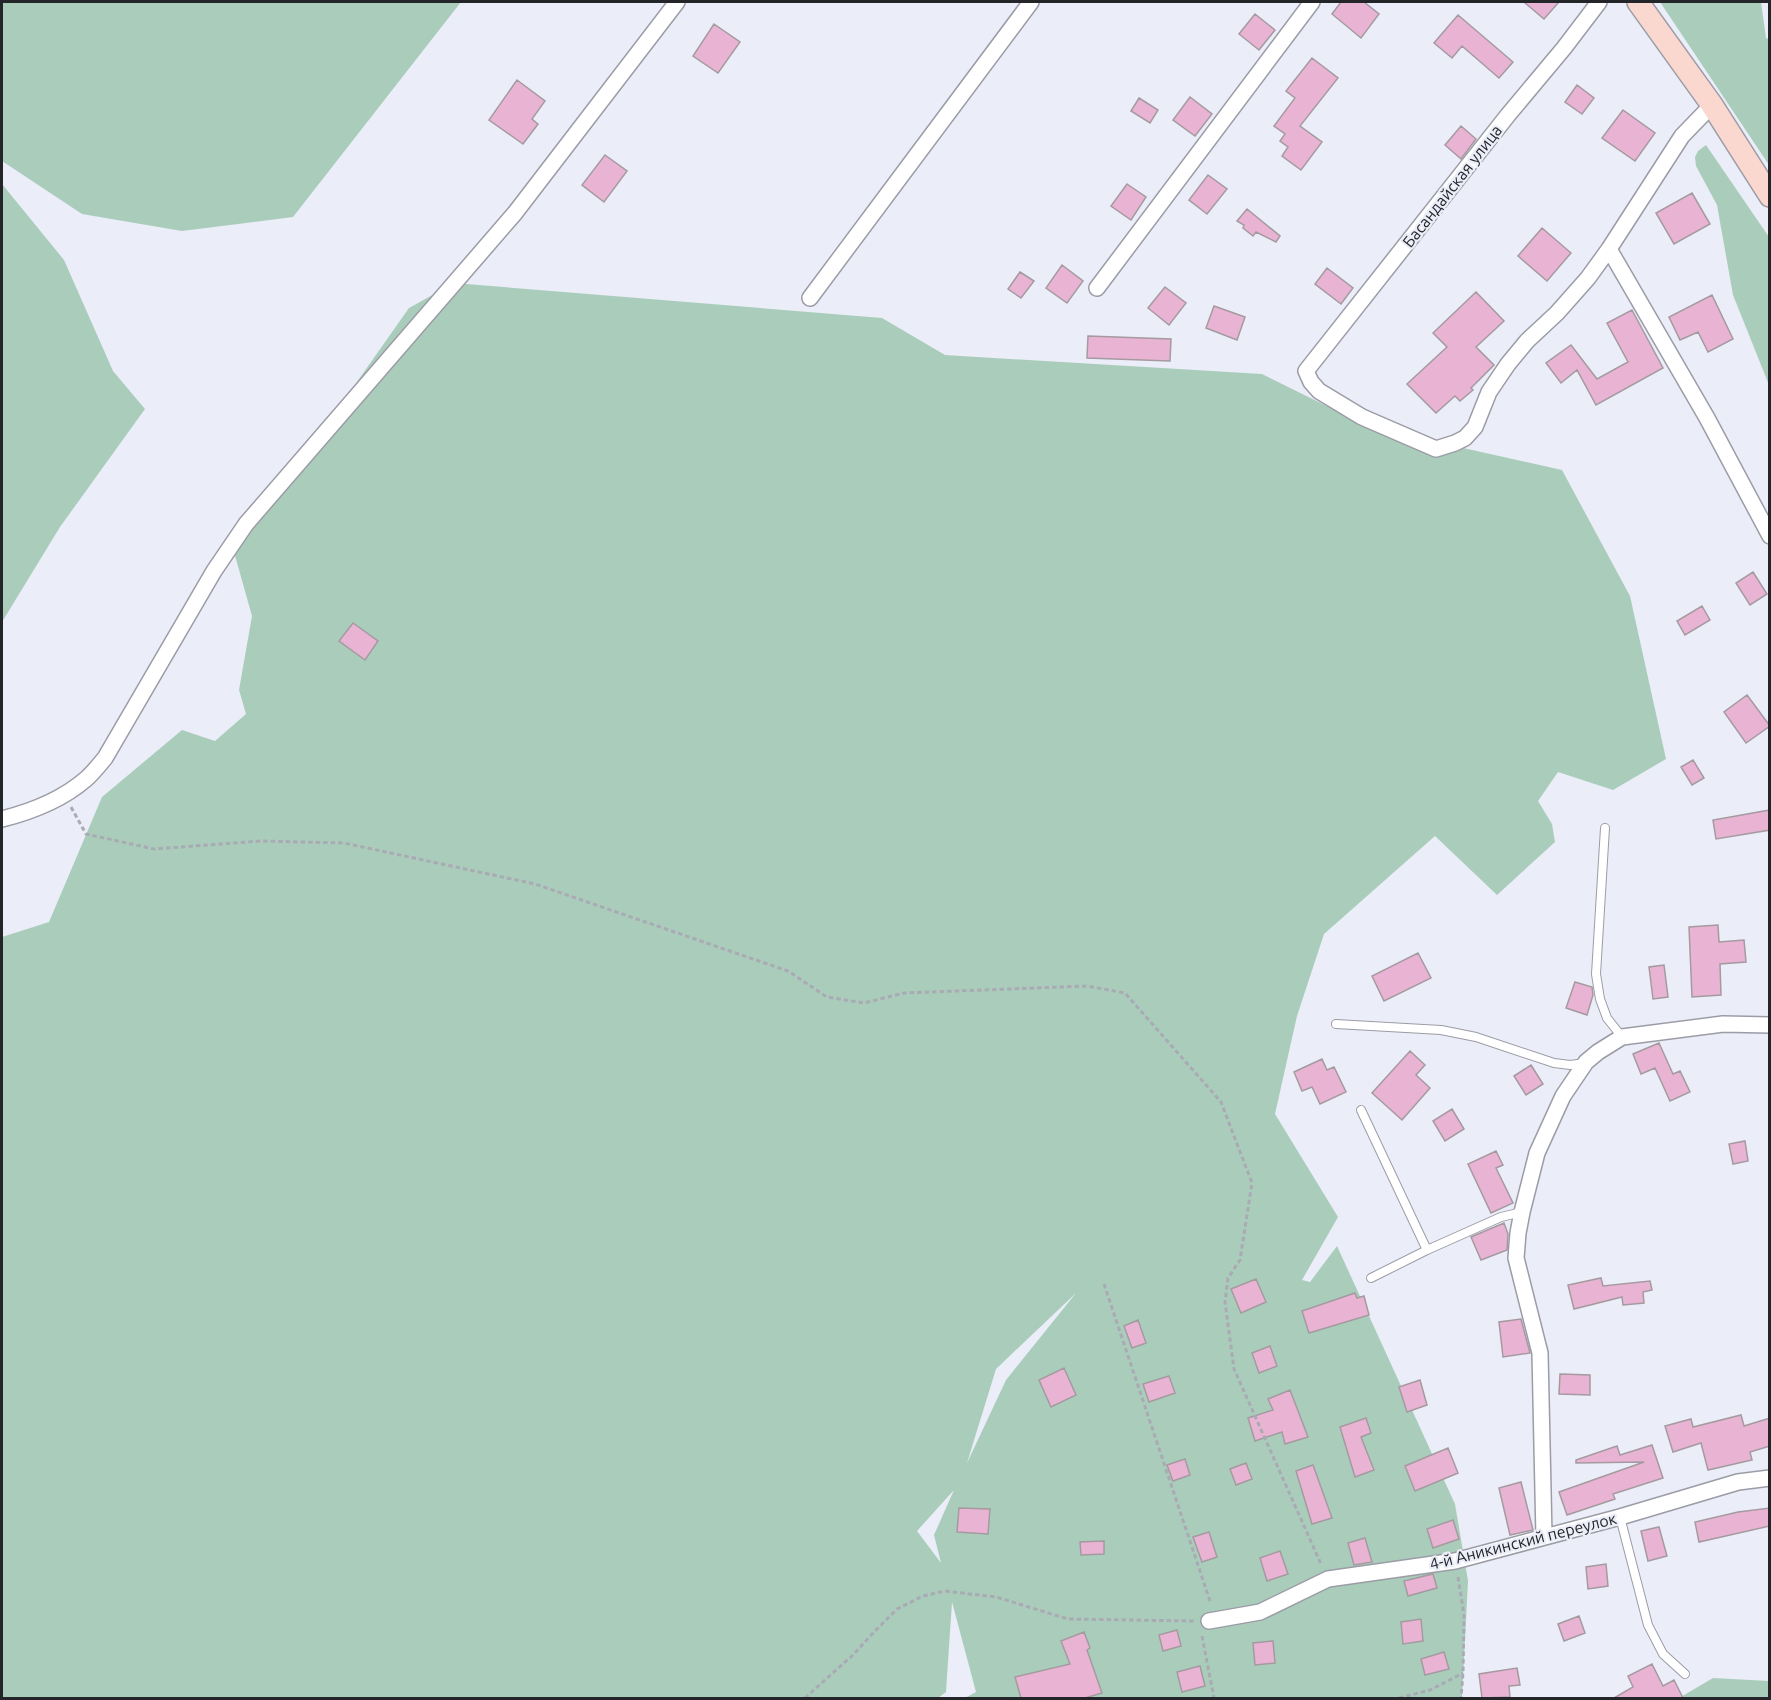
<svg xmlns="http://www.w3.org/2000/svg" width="1771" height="1700" viewBox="0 0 1771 1700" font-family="Ubuntu,sans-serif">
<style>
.green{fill:#aacdbb;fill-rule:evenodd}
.building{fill:#e9b4d4;stroke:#a49a9f;stroke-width:1.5}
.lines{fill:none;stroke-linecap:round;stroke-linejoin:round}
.lane-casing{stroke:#9b9ca6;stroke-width:10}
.street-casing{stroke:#9b9ca6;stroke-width:18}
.secondary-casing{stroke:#9b9ca6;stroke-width:24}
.path{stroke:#a9aab3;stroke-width:3;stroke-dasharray:4.5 3;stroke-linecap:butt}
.lane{stroke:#fff;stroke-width:8}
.street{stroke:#fff;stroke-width:15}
.secondary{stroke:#fad8cf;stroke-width:21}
.labels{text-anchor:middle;stroke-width:4.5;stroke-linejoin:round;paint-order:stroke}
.street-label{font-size:16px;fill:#242529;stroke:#ebedf8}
</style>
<rect width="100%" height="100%" fill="#ebedf8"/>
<!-- green -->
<path class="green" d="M2,2H461L293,217L182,231L82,214L2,161Z
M1660,2H1761L1766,38L1769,39V165Z
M1706,145L1769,237V385L1733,295L1717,205L1696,166L1695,157L1698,151Z
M2,184L64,260L113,371L145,409L60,527L2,622Z
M454,283L882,318L945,355L1262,374L1369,427L1562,470L1630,596L1666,759L1613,790L1558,772L1538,801L1552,824L1555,842L1497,895L1435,836L1324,934L1297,1016L1275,1114L1338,1217L1302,1280L1310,1282L1337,1246L1455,1504L1468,1581L1462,1698H965L976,1692L952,1602L946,1692L938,1698H2V937L49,922L102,797L182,730L215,741L246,714L239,690L252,616L232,545L290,477L409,308ZM1076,1293L1006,1380L967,1463L996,1369ZM954,1490L934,1535L941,1563L917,1531Z
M1713,1678L1769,1681V1698H1679Z"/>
<!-- building -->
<path class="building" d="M1341,2H1364L1379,14L1361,38L1332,14Z
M1524,2H1559L1544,19Z
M1255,14L1275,30L1259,50L1239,34Z
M1458,15L1513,62L1499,78L1462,46L1452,58L1434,43Z
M714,24L740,42L718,73L693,56Z
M1312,58L1338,78L1300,126L1322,142L1301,170L1282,156L1288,147L1280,141L1285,134L1274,126L1295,98L1286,91Z
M517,80L545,101L532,119L538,124L523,144L489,120Z
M1577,85L1594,98L1582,114L1565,102Z
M1190,97L1212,114L1195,136L1173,120Z
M1139,98L1158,110L1150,123L1131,111Z
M1623,110L1655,133L1635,161L1602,138Z
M1461,126L1476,139L1461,159L1445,145Z
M605,155L627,171L604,202L582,185Z
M1208,175L1227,189L1207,214L1189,200Z
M1127,184L1146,197L1131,220L1111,206Z
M1692,193L1710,224L1674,244L1656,213Z
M1247,209L1280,236L1276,242L1256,232L1253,236L1243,228L1244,225L1237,221Z
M1542,228L1571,253L1547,281L1518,256Z
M1062,265L1083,281L1067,303L1046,288Z
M1327,268L1353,288L1341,304L1315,284Z
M1020,272L1034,281L1021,298L1008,289Z
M1165,287L1186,303L1169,325L1148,308Z
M1476,292L1504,321L1476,347L1494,365L1471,388L1473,390L1460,401L1455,396L1436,413L1407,384L1447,347L1433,333Z
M1712,295L1733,339L1708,352L1698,332L1680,340L1669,317Z
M1214,306L1245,317L1237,340L1206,328Z
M1632,310L1663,368L1596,405L1577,370L1561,383L1546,363L1571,345L1597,379L1628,362L1607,323Z
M1088,336L1171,339L1170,361L1087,358Z
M1753,572L1767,594L1750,605L1736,583Z
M1702,606L1710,620L1685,635L1677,621Z
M353,623L378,641L365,660L339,641Z
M1747,695L1770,726L1746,743L1724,712Z
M1693,760L1704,778L1692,785L1681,767Z
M1770,810V830L1716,839L1713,820Z
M1718,925L1719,942L1744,940L1746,962L1720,964L1721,995L1692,997L1689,927Z
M1418,953L1431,978L1384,1001L1372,976Z
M1664,965L1668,997L1653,999L1649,967Z
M1575,982L1592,987L1593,995L1587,1015L1566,1008Z
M1659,1043L1673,1074L1680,1071L1690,1092L1670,1101L1655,1068L1641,1074L1633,1054Z
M1410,1051L1425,1065L1416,1075L1430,1088L1402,1120L1372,1093Z
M1322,1059L1327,1070L1334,1067L1346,1092L1320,1104L1312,1087L1302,1091L1294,1072Z
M1531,1065L1543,1084L1526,1095L1514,1076Z
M1452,1109L1464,1129L1445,1141L1433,1121Z
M1745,1141L1748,1161L1733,1164L1729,1144Z
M1496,1151L1503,1165L1496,1168L1513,1203L1491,1213L1468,1164Z
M1504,1223L1508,1234L1507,1250L1481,1260L1471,1237Z
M1601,1278L1603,1286L1650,1281L1652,1290L1643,1292L1644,1303L1623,1305L1622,1297L1574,1309L1568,1285Z
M1256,1279L1266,1302L1241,1313L1231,1289Z
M1355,1293L1357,1298L1364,1296L1369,1315L1309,1333L1302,1311Z
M1521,1319L1530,1353L1503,1357L1499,1322Z
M1138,1320L1146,1343L1132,1348L1124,1326Z
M1270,1346L1277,1366L1259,1373L1252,1353Z
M1064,1368L1076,1395L1051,1407L1039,1380Z
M1560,1374L1590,1375V1395L1559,1394Z
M1169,1376L1175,1393L1149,1402L1143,1384Z
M1420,1380L1427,1405L1407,1412L1399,1387Z
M1290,1390L1308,1437L1285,1444L1282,1432L1255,1441L1248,1418L1273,1410L1268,1399Z
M1741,1415L1744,1426L1770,1418V1446L1750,1452L1752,1460L1708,1470L1701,1443L1673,1452L1665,1426L1691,1419L1693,1427Z
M1366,1418L1371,1433L1361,1437L1374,1470L1355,1477L1340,1427Z
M1652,1445L1663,1478L1613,1494L1615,1499L1567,1515L1559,1492L1644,1462L1576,1463V1460L1617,1446L1620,1455Z
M1448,1448L1458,1473L1415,1491L1405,1466Z
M1185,1459L1190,1475L1173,1481L1167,1465Z
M1246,1463L1252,1479L1236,1485L1230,1469Z
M1313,1465L1332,1518L1312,1524L1296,1471Z
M1521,1482L1533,1530L1510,1535L1499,1488Z
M959,1508L990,1509L988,1534L957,1532Z
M1770,1508V1526L1699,1542L1695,1522L1738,1512Z
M1453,1520L1459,1539L1433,1548L1427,1529Z
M1659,1527L1667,1556L1648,1561L1641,1531Z
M1209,1532L1217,1557L1202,1562L1193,1537Z
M1365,1538L1372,1562L1354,1565L1348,1543Z
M1104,1541V1554L1081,1555L1080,1542Z
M1280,1551L1288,1574L1267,1581L1260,1558Z
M1606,1564L1608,1586L1588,1589L1586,1567Z
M1433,1574L1437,1588L1408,1596L1404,1581Z
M1579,1616L1585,1633L1564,1641L1558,1624Z
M1421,1619L1423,1641L1403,1644L1401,1622Z
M1177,1630L1181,1646L1163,1651L1159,1635Z
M1084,1632L1090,1648L1087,1650L1102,1693L1085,1698H1021L1015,1677L1070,1664L1061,1641Z
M1273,1641L1275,1663L1255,1665L1253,1643Z
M1444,1652L1449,1669L1425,1675L1421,1659Z
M1652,1664L1663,1686L1674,1680L1683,1698H1614L1633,1687L1628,1676Z
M1200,1666L1205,1686L1182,1692L1177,1672Z
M1517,1668L1520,1685L1509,1686L1510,1697L1482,1698L1479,1674Z"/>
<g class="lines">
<defs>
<path id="lane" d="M1605,828L1596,974L1600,999L1607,1018L1622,1037
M1336,1024L1441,1030L1476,1037L1554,1063L1570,1065L1585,1063
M1361,1110L1427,1250
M1371,1278L1427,1250L1501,1217L1522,1212
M1620,1517L1648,1625L1663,1654L1685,1674"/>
<path id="street" d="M1599,2L1564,48L1508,115L1306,371L1311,382L1319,391L1362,417L1436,449L1455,443L1465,438L1475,427L1489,392L1508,364L1527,341L1557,313L1588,278L1609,249L1682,136L1712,105
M1609,249L1707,418L1770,536
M1097,288L1312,2
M810,298L1031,2
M2,819C30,812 63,799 86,779C93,773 99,765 105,758L214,571L246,524L515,213L677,2
M1544,1537L1540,1353L1516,1258L1518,1233L1522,1212L1537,1153L1563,1096L1586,1062L1598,1052L1622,1037L1723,1024L1770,1025
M1209,1621L1260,1612L1328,1579L1455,1561L1620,1517L1738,1482L1770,1478"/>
<path id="secondary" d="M1638,2L1712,105L1770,196"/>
</defs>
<!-- lane casing -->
<use href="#lane" class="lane-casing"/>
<!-- street casing -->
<use href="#street" class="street-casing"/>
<!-- secondary casing -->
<use href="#secondary" class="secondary-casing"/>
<!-- path -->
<path class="path" d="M71,807L86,834L154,849L261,841L344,843L535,884L788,971L827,997L864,1003L904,993L1087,986L1125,993L1221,1102L1252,1183L1240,1260L1228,1278L1225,1302L1234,1369L1321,1564
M1104,1284L1211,1604
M1458,1577L1464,1615L1463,1673L1461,1698
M1202,1636L1214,1698
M805,1698L853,1655L873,1633L897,1609L923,1596L945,1591L996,1597L1068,1619L1194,1621
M1399,1698L1430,1690L1463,1673"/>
<!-- lane -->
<use href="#lane" class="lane"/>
<!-- street -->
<use href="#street" class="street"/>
<!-- secondary -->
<use href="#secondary" class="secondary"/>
</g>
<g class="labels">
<!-- street labels -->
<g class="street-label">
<text transform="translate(1452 186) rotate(-52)" y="6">Басандайская улица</text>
<text transform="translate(1523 1541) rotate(-14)" y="6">4-й Аникинский переулок</text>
</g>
</g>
<!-- border -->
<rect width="1771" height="1700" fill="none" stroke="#242529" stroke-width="6"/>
</svg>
